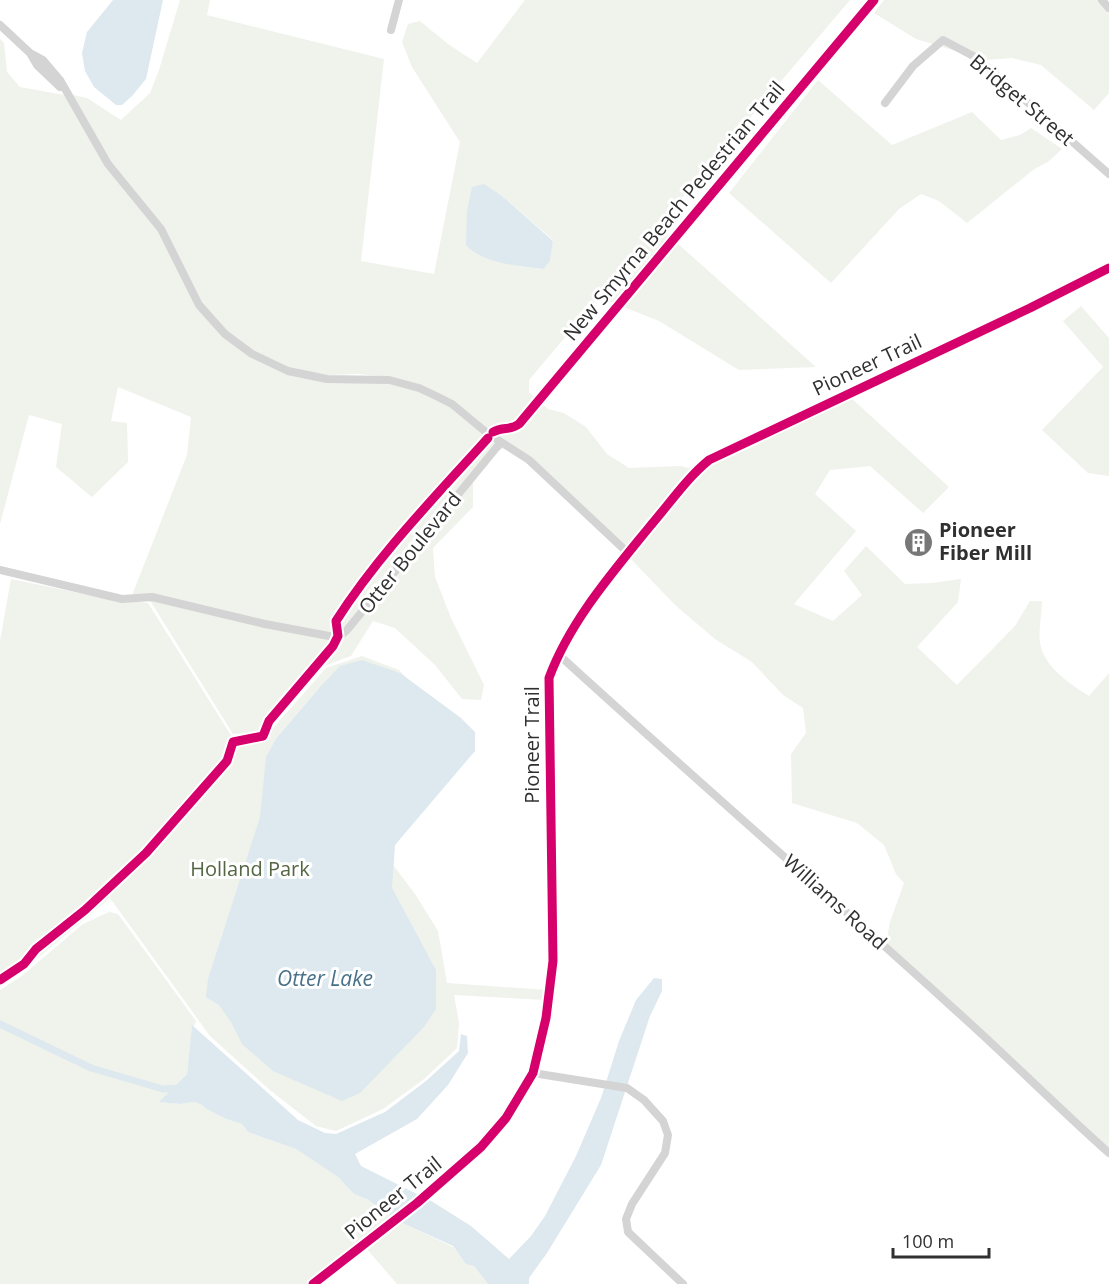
<svg xmlns="http://www.w3.org/2000/svg" width="1109" height="1284" viewBox="0 0 1109 1284" font-family="'Open Sans',sans-serif">
<style>
.green{fill:#f0f2ec;fill-rule:evenodd}
.water{fill:#dde9ef}
.lines{fill:none;stroke-linecap:round;stroke-linejoin:round}
.canal{stroke:#dde9ef;stroke-width:7}
.minor{stroke:#d4d4d4;stroke-width:8}
.cycleway-casing{stroke:#fff;stroke-width:13}
.cycleway{stroke:#d6006c;stroke-width:9}
.labels{text-anchor:middle;stroke-width:6;stroke-linejoin:round;paint-order:stroke}
.street-label{font-size:20px;fill:#303030;stroke:#fff}
.poi-label{font-size:20px;font-weight:bold;fill:#303030;stroke:#fff;text-anchor:start}
.park-label{font-size:20px;fill:#546643;stroke:#fff}
.water-label{font-size:21px;font-style:italic;fill:#487188;stroke:#fff}
</style>
<rect width="100%" height="100%" fill="#fff"/>
<!-- green -->
<path class="green" d="M180,0H210L207,15L384,59L361,261L434,274L460,142L412,67L402,42L408,24L420,21L448,44L477,63L525,0H850L658,226L816,367L739,370L659,321L599,297L529,380V392L548,409L564,413L586,427L607,454L629,468L681,466L692,469L628,548L454,402L389,377L358,374L327,375L289,368L254,352L227,331L202,304L164,227L111,162L73,95L87,98L121,120L150,93L159,70ZM484,185L502,196L553,240L550,261L544,269L517,266L472,188Z
M884,0H1098L1109,14V93L1094,110L1041,65L1012,58L986,60L916,39L874,13Z
M0,39L4,43L7,72L20,87L64,95L106,166L158,230L196,307L223,336L251,358L287,374L389,384L418,391L450,407L504,448L494,453L473,479V507L433,548L435,577L451,618L484,685L481,700L462,699L435,665L395,628L373,621L351,656L324,666L265,732L233,734L151,602L131,598L187,455L191,417L118,387L111,421L127,423L128,462L92,497L56,467L62,424L29,415L0,524Z
M818,80L892,145L972,112L1001,140L1020,135L1031,128L1062,149L1049,161L1033,170L967,223L939,201L921,194L899,209L831,283L729,193Z
M1081,306L1109,338V476L1088,473L1042,430L1103,367L1063,321Z
M850,397L949,487L923,513L870,466L830,470L815,494L856,531L794,604L833,621L862,595L844,571L866,546L905,584L932,583L961,579L958,602L917,647L957,685L1015,626L1030,601H1042C1042,614 1038,630 1040,643C1044,667 1070,684 1089,696L1109,673V1152L882,945L888,933L890,922L904,883L896,874L884,845L857,823L792,803L791,754L806,733L803,708L783,695L752,662L715,639L675,605L630,558L693,478L711,463Z
M11,579L89,595L148,603L232,737L267,735L326,668L362,656L399,670L466,742L379,846L415,894L438,931L447,983L547,990L545,1000L454,995L459,1023L457,1048L424,1079L383,1109L336,1131L316,1126L271,1091L210,1036L110,898L21,972L0,986V641Z
M109,912L118,914L196,1021L194,1026H192L187,1074L160,1102L180,1104L194,1102L202,1105L208,1110L226,1119L242,1124L248,1132L296,1149L338,1177L354,1194L367,1199L393,1217L307,1284H0V990L23,975L83,924Z
M400,1222L453,1247L466,1263L474,1266L488,1284H397L366,1248Z"/>
<!-- water -->
<path class="water" d="M113,0H163L146,79L132,96L122,105H116L94,87L85,71L82,53L87,32Z
M484,184L502,196L553,241L550,261L544,269C519,266 484,264 466,245L467,211L472,187Z
M362,660L400,673L461,718L475,732V751L395,845L392,888L436,970V1009L424,1027L360,1093L342,1101L273,1071L242,1044L231,1022L219,1005L206,997L208,979L260,817L266,757L276,739L321,686L340,666Z
M654,978L662,979V991L650,1016L601,1165L547,1253L529,1278V1284H488L474,1266L466,1264L453,1246L400,1222L428,1199L471,1226L509,1259L531,1236L545,1216L576,1156L601,1098L619,1041L636,1000Z
M192,1025L298,1120L325,1133L336,1134L385,1112L426,1081L459,1051L461,1034L467,1036L468,1053L448,1085L417,1119L355,1154L361,1166L421,1196L393,1217L367,1199L354,1194L338,1177L296,1149L248,1132L242,1124L226,1119L208,1110L202,1105L194,1102L180,1104L159,1102L187,1074Z"/>
<g class="lines">
<!-- canal -->
<path class="canal" d="M0,1024L91,1068L163,1089L182,1088"/>
<!-- minor -->
<path class="minor" d="M1102,0L1109,8
M0,25L30,53L37,65L60,87
M391,30L399,0
M30,53L43,60L60,80L108,164L161,229L199,305L225,334L252,354L288,371L327,379L389,380L419,388L434,395L452,404L487,433L529,460L628,553
M885,103L913,66L943,40L977,58L1109,174
M0,570L122,599L152,597L265,624L329,636H340L347,630L501,442
M558,654C688,773 822,889 953,1008C1006,1055 1056,1106 1109,1153
M533,1073L627,1088L644,1100L663,1121L668,1135L665,1153L632,1204L626,1219L628,1232L683,1284
M313,1284L417,1203L481,1147L506,1118L533,1073L546,1018L553,961L549,678C570,621 613,572 651,525C670,503 686,479 709,460L1030,308L1109,268"/>
<defs>
<path id="cycleway" d="M493,432C503,426 510,431 519,424L874,0
M0,980L24,964L36,949L85,910L146,853L227,761L233,742L263,736L269,721L333,646L338,636L336,621C379,554 435,497 488,438
M313,1284L417,1203L481,1147L506,1118L533,1073L546,1018L553,961L549,678C570,621 613,572 651,525C670,503 686,479 709,460L1030,308L1109,268"/>
</defs>
<!-- cycleway casing -->
<use href="#cycleway" class="cycleway-casing"/>
<!-- cycleway -->
<use href="#cycleway" class="cycleway"/>
</g>
<!-- icons -->
<defs>
<symbol id="building-disc" viewBox="-11 -11 22 22"><circle r="9.5" fill="#787878" stroke="#fff"/><path d="M-4-6H4V6H1V3H-1V6H-4ZM-2.5-4.3h1.7v1.8h-1.7ZM.8-4.3h1.7v1.8H.8ZM-2.5-1h1.7V.8h-1.7ZM.8-1h1.7V.8H.8Z" fill="#fff"/></symbol>
</defs>
<g fill-rule="evenodd">
<use href="#building-disc" x="902" y="526" width="33" height="33"/>
</g>
<g class="labels">
<!-- street labels -->
<g class="street-label">
<text transform="translate(1022 100) rotate(40)" y="7">Bridget Street</text>
<text transform="translate(674 211) rotate(-50)" y="7">New Smyrna Beach Pedestrian Trail</text>
<text transform="translate(867 365) rotate(-25)" y="7">Pioneer Trail</text>
<text transform="translate(410 553) rotate(-51)" y="7">Otter Boulevard</text>
<text transform="translate(532 745) rotate(-90)" y="7">Pioneer Trail</text>
<text transform="translate(835 902) rotate(42)" y="7">Williams Road</text>
<text transform="translate(393 1198) rotate(-39)" y="7">Pioneer Trail</text>
</g>
<!-- poi labels -->
<g class="poi-label">
<text x="939" y="537">Pioneer<tspan x="939" dy="23">Fiber Mill</tspan></text>
</g>
<!-- park labels -->
<g class="park-label">
<text x="250" y="876">Holland Park</text>
</g>
<!-- water labels -->
<g class="water-label">
<text x="325" y="986">Otter Lake</text>
</g>
</g>
<!-- scale -->
<path d="M893 1248v9h96v-9" fill="none" stroke="#303030" stroke-width="3"/>
<text x="902" y="1248" font-size="18" fill="#303030" stroke="#ffffff" stroke-width="4.5" paint-order="stroke">100 m</text>
</svg>
